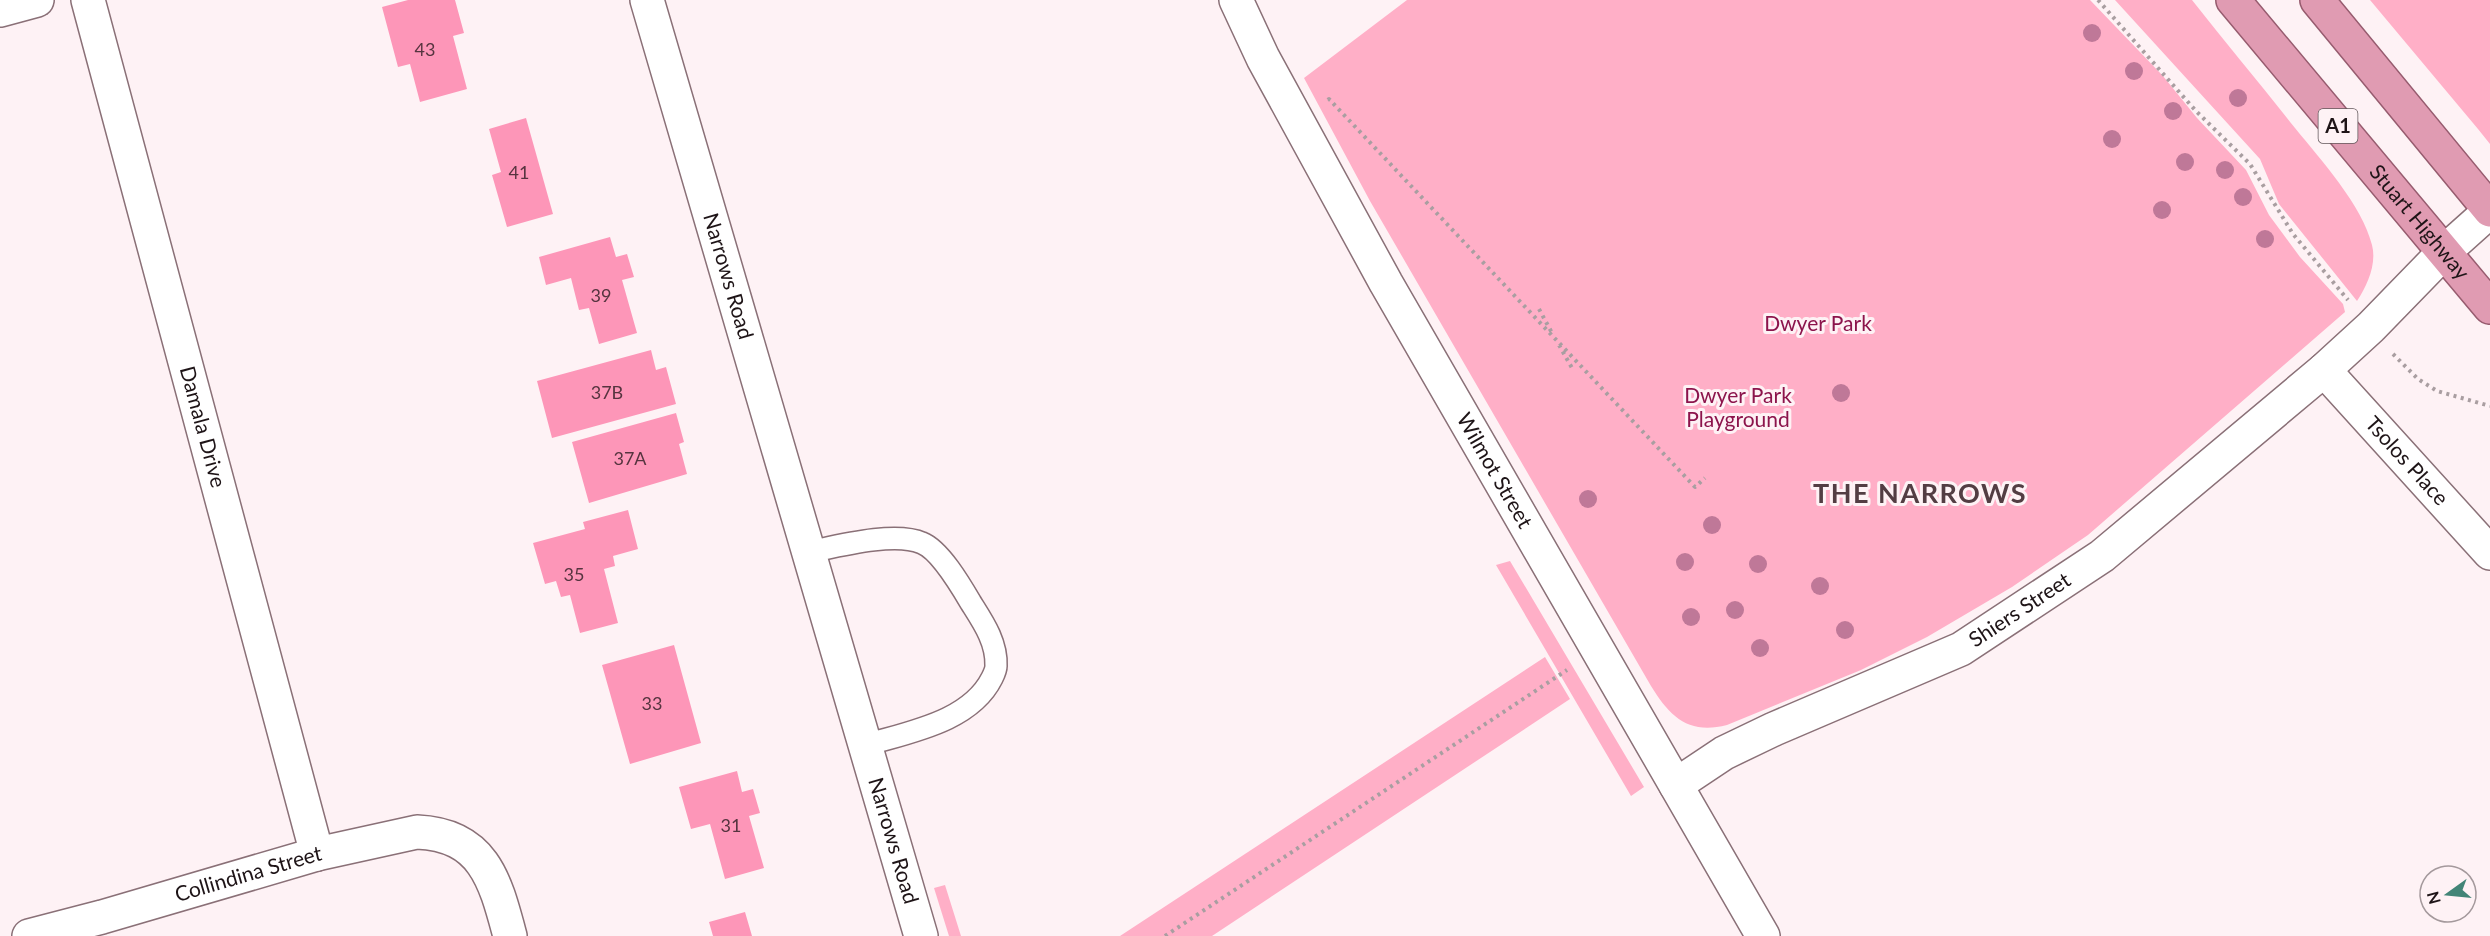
<svg xmlns="http://www.w3.org/2000/svg" width="2490" height="936" viewBox="0 0 2490 936" font-family="Lato,sans-serif">
<style>
.green{fill:#ffafc7}
.building{fill:#fd96b8}
.lines{fill:none;stroke-linecap:round;stroke-linejoin:round}
.service-casing{stroke:#8a7077;stroke-width:24}
.minor-casing{stroke:#8a7077;stroke-width:36}
.trunk-casing{stroke:#975c6f;stroke-width:36}
.path{stroke:#a99ea1;stroke-width:4;stroke-dasharray:3 4.5;stroke-linecap:butt}
.service{stroke:#fff;stroke-width:21}
.minor{stroke:#fff;stroke-width:33}
.trunk{stroke:#e09bb2;stroke-width:33}
.tree{fill:#bf7898}
.labels{text-anchor:middle;stroke-width:6;stroke-linejoin:round;paint-order:stroke}
.number-label{font-size:18px;fill:#56343f}
.shield{fill:#fef2f5;stroke:#61575a;stroke-width:1.5}
.shield-label{font-size:20px;font-weight:bold;fill:#1e1417}
.street-label{font-size:21px;fill:#1e1417;stroke:#fef2f5}
.park-label{font-size:21px;fill:#8c144c;stroke:#fef2f5}
.district-label{font-size:27px;font-weight:bold;letter-spacing:1.5px;fill:#533d43;stroke:#fef2f5}
</style>
<rect width="100%" height="100%" fill="#fef2f5"/>
<!-- green -->
<path class="green" d="M1407,0H2090L2163,76L2197,118L2246,170L2269,215L2300,257L2343,304L2345,312L2088,535L2012,587L1927,637L1861,670L1727,725C1689,735 1670,717 1651,686L1370,201L1304,78Z
M2115,0H2192C2226,43 2261,85 2295,128C2321,160 2362,205 2372,245C2377,264 2367,286 2357,301L2279,204L2260,159Z
M2370,0H2490V144L2478,129Z
M1510,561L1644,787L1631,796L1496,565Z
M1545,657L1570,699L1212,936H1120Z
M945,885L961,936H949L934,888Z"/>
<!-- building -->
<path class="building" d="M408,0H455L464,33L453,36L467,89L420,102L410,64L398,67L382,7Z
M526,118L553,214L507,227L492,175L501,172L489,129Z
M610,237L616,257L627,254L634,277L622,280L637,333L599,344L589,308L579,310L571,278L546,285L539,257Z
M651,350L656,370L666,367L676,404L552,438L537,381Z
M676,413L684,442L679,444L687,474L589,503L572,442Z
M628,510L638,549L613,556L615,566L604,569L618,623L580,633L570,595L561,597L556,581L545,584L533,543L585,529L583,522Z
M674,645L701,743L630,764L602,665Z
M737,771L742,792L753,789L760,813L749,816L764,868L725,879L710,824L691,829L679,787Z
M745,912L752,936H713L709,922Z"/>
<g class="lines">
<defs>
<path id="service" d="M809,552C838,546 895,531 922,543C940,550 961,586 971,603C983,622 997,642 996,666C996,670 994,674 992,678C970,722 909,732 866,745"/>
<g id="minor">
<path id="s1" d="M88,0L317,854"/>
<path id="s2" d="M647,0L921,936"/>
<path id="s3" d="M1236,0L1263,58L1386,283L1763,936"/>
<path d="M0,10L37,0"/>
<path id="s4" d="M2324,370L2490,553"/>
<path id="s5" d="M1676,785L1724,753L1774,729L1961,649L2102,556L2324,370L2371,327L2444,252L2490,211"/>
<path id="s6" d="M29,936L102,917L317,854L417,832C484,835 495,880 510,936"/>
</g>
<g id="trunk">
<path id="s7" d="M2233,0L2490,307"/>
<path d="M2317,0L2490,210"/>
</g>
</defs>
<!-- service casing -->
<use href="#service" class="service-casing"/>
<!-- minor casing -->
<use href="#minor" class="minor-casing"/>
<!-- trunk casing -->
<use href="#trunk" class="trunk-casing"/>
<!-- path -->
<path class="path" d="M2098,0L2196,111L2250,164L2293,234L2348,300
M1328,100L1329,99L1695,487L1705,478
M1539,309L1552,333
M1559,345L1572,368
M2393,354L2418,379L2437,391L2490,406
M1165,936L1567,670"/>
<!-- service -->
<use href="#service" class="service"/>
<!-- minor -->
<use href="#minor" class="minor"/>
<!-- trunk -->
<use href="#trunk" class="trunk"/>
</g>
<!-- trees -->
<g class="tree">
<circle cx="2092" cy="33" r="9"/>
<circle cx="2134" cy="71" r="9"/>
<circle cx="2238" cy="98" r="9"/>
<circle cx="2173" cy="111" r="9"/>
<circle cx="2112" cy="139" r="9"/>
<circle cx="2185" cy="162" r="9"/>
<circle cx="2225" cy="170" r="9"/>
<circle cx="2243" cy="197" r="9"/>
<circle cx="2162" cy="210" r="9"/>
<circle cx="2265" cy="239" r="9"/>
<circle cx="1841" cy="393" r="9"/>
<circle cx="1588" cy="499" r="9"/>
<circle cx="1712" cy="525" r="9"/>
<circle cx="1685" cy="562" r="9"/>
<circle cx="1758" cy="564" r="9"/>
<circle cx="1820" cy="586" r="9"/>
<circle cx="1735" cy="610" r="9"/>
<circle cx="1691" cy="617" r="9"/>
<circle cx="1845" cy="630" r="9"/>
<circle cx="1760" cy="648" r="9"/>
</g>
<g class="labels">
<!-- number labels -->
<g class="number-label">
<text x="425" y="56">43</text>
<text x="519" y="179">41</text>
<text x="601" y="302">39</text>
<text x="607" y="399">37B</text>
<text x="630" y="465">37A</text>
<text x="574" y="581">35</text>
<text x="652" y="710">33</text>
<text x="731" y="832">31</text>
</g>
<!-- shield labels -->
<rect class="shield" x="2318.5" y="109" width="39" height="34" rx="4.5"/>
<g class="shield-label">
<text x="2338" y="133">A1</text>
</g>
<!-- street labels -->
<g class="street-label">
<text dy="7" stroke="none"><textPath href="#s7" startOffset="290">Stuart Highway</textPath></text>
<text dy="7" stroke="none"><textPath href="#s2" startOffset="288">Narrows Road</textPath></text>
<text dy="7" stroke="none"><textPath href="#s1" startOffset="442">Damala Drive</textPath></text>
<text dy="7" stroke="none"><textPath href="#s4" startOffset="123">Tsolos Place</textPath></text>
<text dy="7" stroke="none"><textPath href="#s3" startOffset="537">Wilmot Street</textPath></text>
<text dy="7" stroke="none"><textPath href="#s5" startOffset="387">Shiers Street</textPath></text>
<text dy="7" stroke="none"><textPath href="#s2" startOffset="876">Narrows Road</textPath></text>
<text dy="7" stroke="none"><textPath href="#s6" startOffset="228">Collindina Street</textPath></text>
</g>
<!-- park labels -->
<g class="park-label">
<text x="1818" y="331">Dwyer Park</text>
<text x="1738" y="403">Dwyer Park<tspan x="1738" dy="24">Playground</tspan></text>
</g>
<!-- district labels -->
<g class="district-label">
<text x="1920" y="503">THE NARROWS</text>
</g>
</g>
<!-- north arrow -->
<g transform="translate(2448 894) rotate(255)"><circle r="28" fill="#fef2f5" stroke="#a4999c" stroke-width="1.5"/>
<path d="M0-4.5L10 22L0 15L-10 22Z" fill="#428577"/>
<text y="-9" font-size="16" font-weight="bold" text-anchor="middle" fill="#1e1417">N</text>
</g>
</svg>
